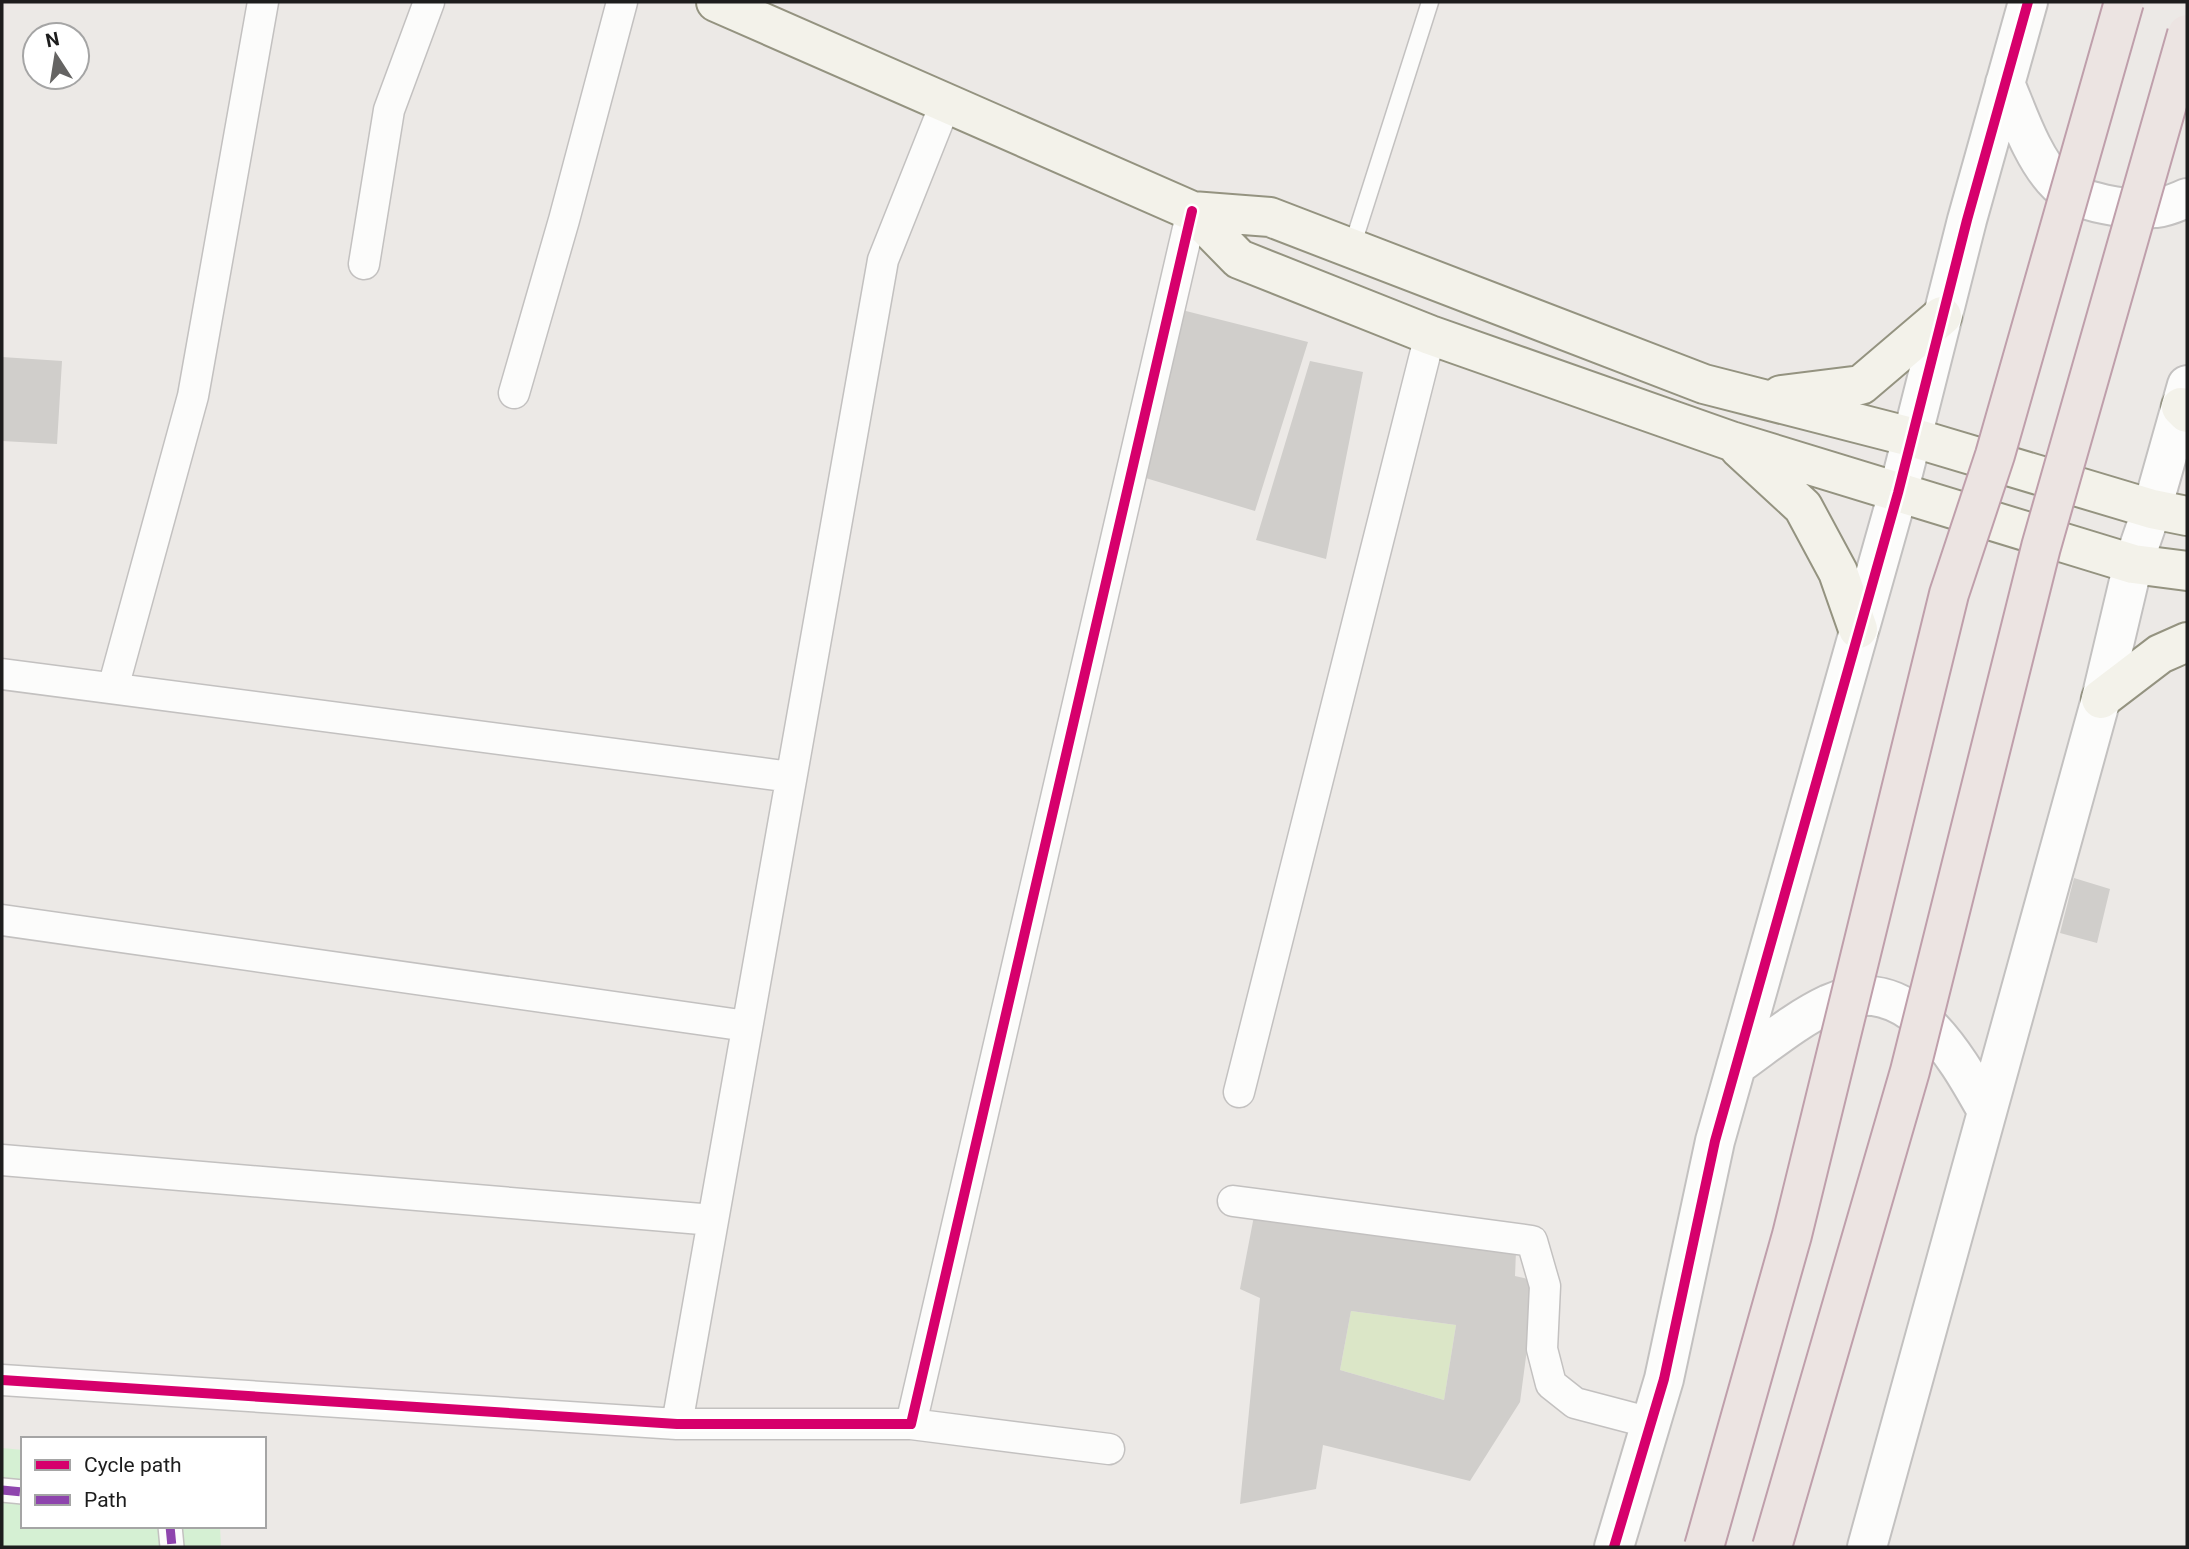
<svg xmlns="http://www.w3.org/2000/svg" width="2189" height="1549" viewBox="0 0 2189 1549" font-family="Roboto,sans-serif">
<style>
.grass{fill:#dbe6c7}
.park{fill:#d5f0d3}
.building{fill:#d0cecb;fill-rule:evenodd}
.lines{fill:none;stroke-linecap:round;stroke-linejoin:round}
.service-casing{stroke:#c3c1c0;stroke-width:19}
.pedestrian-casing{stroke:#c3c1c0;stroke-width:26}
.minor-casing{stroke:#c3c1c0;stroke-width:33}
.tertiary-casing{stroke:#c3c1c0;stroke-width:42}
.secondary-casing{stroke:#949380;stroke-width:42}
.service{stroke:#fcfcfb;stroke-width:16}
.pedestrian{stroke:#fcfcfb;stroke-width:23}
.minor{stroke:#fcfcfb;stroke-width:30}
.tertiary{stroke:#fcfcfb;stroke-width:38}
.secondary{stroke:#f3f2ea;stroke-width:38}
.trunk-bridge-casing{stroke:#bf9fab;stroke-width:42;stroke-linecap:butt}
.trunk-bridge{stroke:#ece4e2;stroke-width:38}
.quiet{stroke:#8e44ad;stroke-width:9;stroke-dasharray:18 9;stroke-linecap:butt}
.cycleway-casing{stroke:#fff;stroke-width:15}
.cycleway{stroke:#d6006c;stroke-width:10}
</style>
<rect width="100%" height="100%" fill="#ece9e6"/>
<!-- grass -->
<path class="grass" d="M1351,1311L1456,1325L1444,1400L1340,1370Z"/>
<!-- park -->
<path class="park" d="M2,1448L23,1450V1526H220L221,1547H2Z"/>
<!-- building -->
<path class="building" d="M1178,309L1308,342L1255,511L1139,476Z
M2,357L62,361L57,444L2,441Z
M1310,361L1363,372L1326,559L1256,540Z
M2074,878L2110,889L2097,943L2060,933Z
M1254,1216L1516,1251L1515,1276L1536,1281L1520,1402L1470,1481L1323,1445L1316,1489L1240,1504L1260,1298L1240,1289ZM1351,1311L1456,1325L1444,1400L1340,1370Z"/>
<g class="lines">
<defs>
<path id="service" d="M1351,250L1430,2"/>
<path id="pedestrian" d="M2,1490L23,1492
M170,1526L172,1547"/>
<path id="minor" d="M364,264L389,110L429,2
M514,393L564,220L622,2
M2,674L791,777
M113,688L193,396L263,2
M2,920L747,1026
M1239,1092L1430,335
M2,1160L713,1220
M1233,1201L1532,1241L1545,1286L1542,1349L1551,1384L1575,1403L1651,1423
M2,1380L677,1424H911L1192,211
M677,1424L883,260L946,102
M911,1424L1109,1449"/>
<path id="tertiary" d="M2005,83C2018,114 2033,160 2058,184C2077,203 2130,211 2156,208C2167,207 2177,202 2187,198
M1736,1066C1766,1045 1795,1020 1829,1004C1908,969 1955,1054 1987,1111
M1614,1547L1664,1379L1715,1141L1898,493L1967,220L2028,2
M1867,1547L2101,699L2133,564L2152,509L2187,385"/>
<path id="secondary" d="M716,2L1192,211L1270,217L1704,384L1911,437L2152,509L2187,516
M1192,211L1239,259L1430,335L1731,441L2133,564L2187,571
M1781,395L1861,385L1942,316
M2181,407L2187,413
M1739,448L1803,507L1838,572L1858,629
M2101,699L2160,654L2187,642"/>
</defs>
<!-- service casing -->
<use href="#service" class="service-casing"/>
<!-- pedestrian casing -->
<use href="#pedestrian" class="pedestrian-casing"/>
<!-- minor casing -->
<use href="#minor" class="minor-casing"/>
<!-- tertiary casing -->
<use href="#tertiary" class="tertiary-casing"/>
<!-- secondary casing -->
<use href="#secondary" class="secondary-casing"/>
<!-- service -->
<use href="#service" class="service"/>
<!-- pedestrian -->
<use href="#pedestrian" class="pedestrian"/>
<!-- minor -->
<use href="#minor" class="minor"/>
<!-- tertiary -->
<use href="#tertiary" class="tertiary"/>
<!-- secondary -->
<use href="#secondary" class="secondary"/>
<defs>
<path id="trunk-bridge" d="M1704,1547L1792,1235L1949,594L1995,455L2124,2
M1772,1547L1910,1071L2041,547L2187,34"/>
</defs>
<!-- trunk-bridge casing -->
<use href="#trunk-bridge" class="trunk-bridge-casing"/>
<!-- trunk-bridge -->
<use href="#trunk-bridge" class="trunk-bridge"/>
<!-- quiet -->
<path class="quiet" d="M2,1490L23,1492
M170,1526L172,1547"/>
<defs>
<path id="cycleway" d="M2,1380L677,1424H911L1192,211
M1614,1547L1664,1379L1715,1141L1898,493L1967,220L2028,2"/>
</defs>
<!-- cycleway casing -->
<use href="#cycleway" class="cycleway-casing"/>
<!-- cycleway -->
<use href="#cycleway" class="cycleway"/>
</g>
<!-- border -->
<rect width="2189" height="1549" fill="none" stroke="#1d1d1d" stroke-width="7"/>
<!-- legend -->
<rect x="21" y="1437" width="245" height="91" fill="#ffffff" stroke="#a5a5a5" stroke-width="2"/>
<rect x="35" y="1460" width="35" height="10" fill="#d6006c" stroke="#a5a5a5" stroke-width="2"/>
<text x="84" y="1472" font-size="21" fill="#1d1d1d">Cycle path</text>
<rect x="35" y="1495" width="35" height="10" fill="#8e44ad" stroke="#a5a5a5" stroke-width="2"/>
<text x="84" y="1507" font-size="21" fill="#1d1d1d">Path</text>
<!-- north arrow -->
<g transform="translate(56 56) rotate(348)"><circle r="33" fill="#ffffff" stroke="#a5a5a5" stroke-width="2"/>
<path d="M0-5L12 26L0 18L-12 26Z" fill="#656463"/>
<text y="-10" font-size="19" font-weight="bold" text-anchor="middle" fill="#1d1d1d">N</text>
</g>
</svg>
